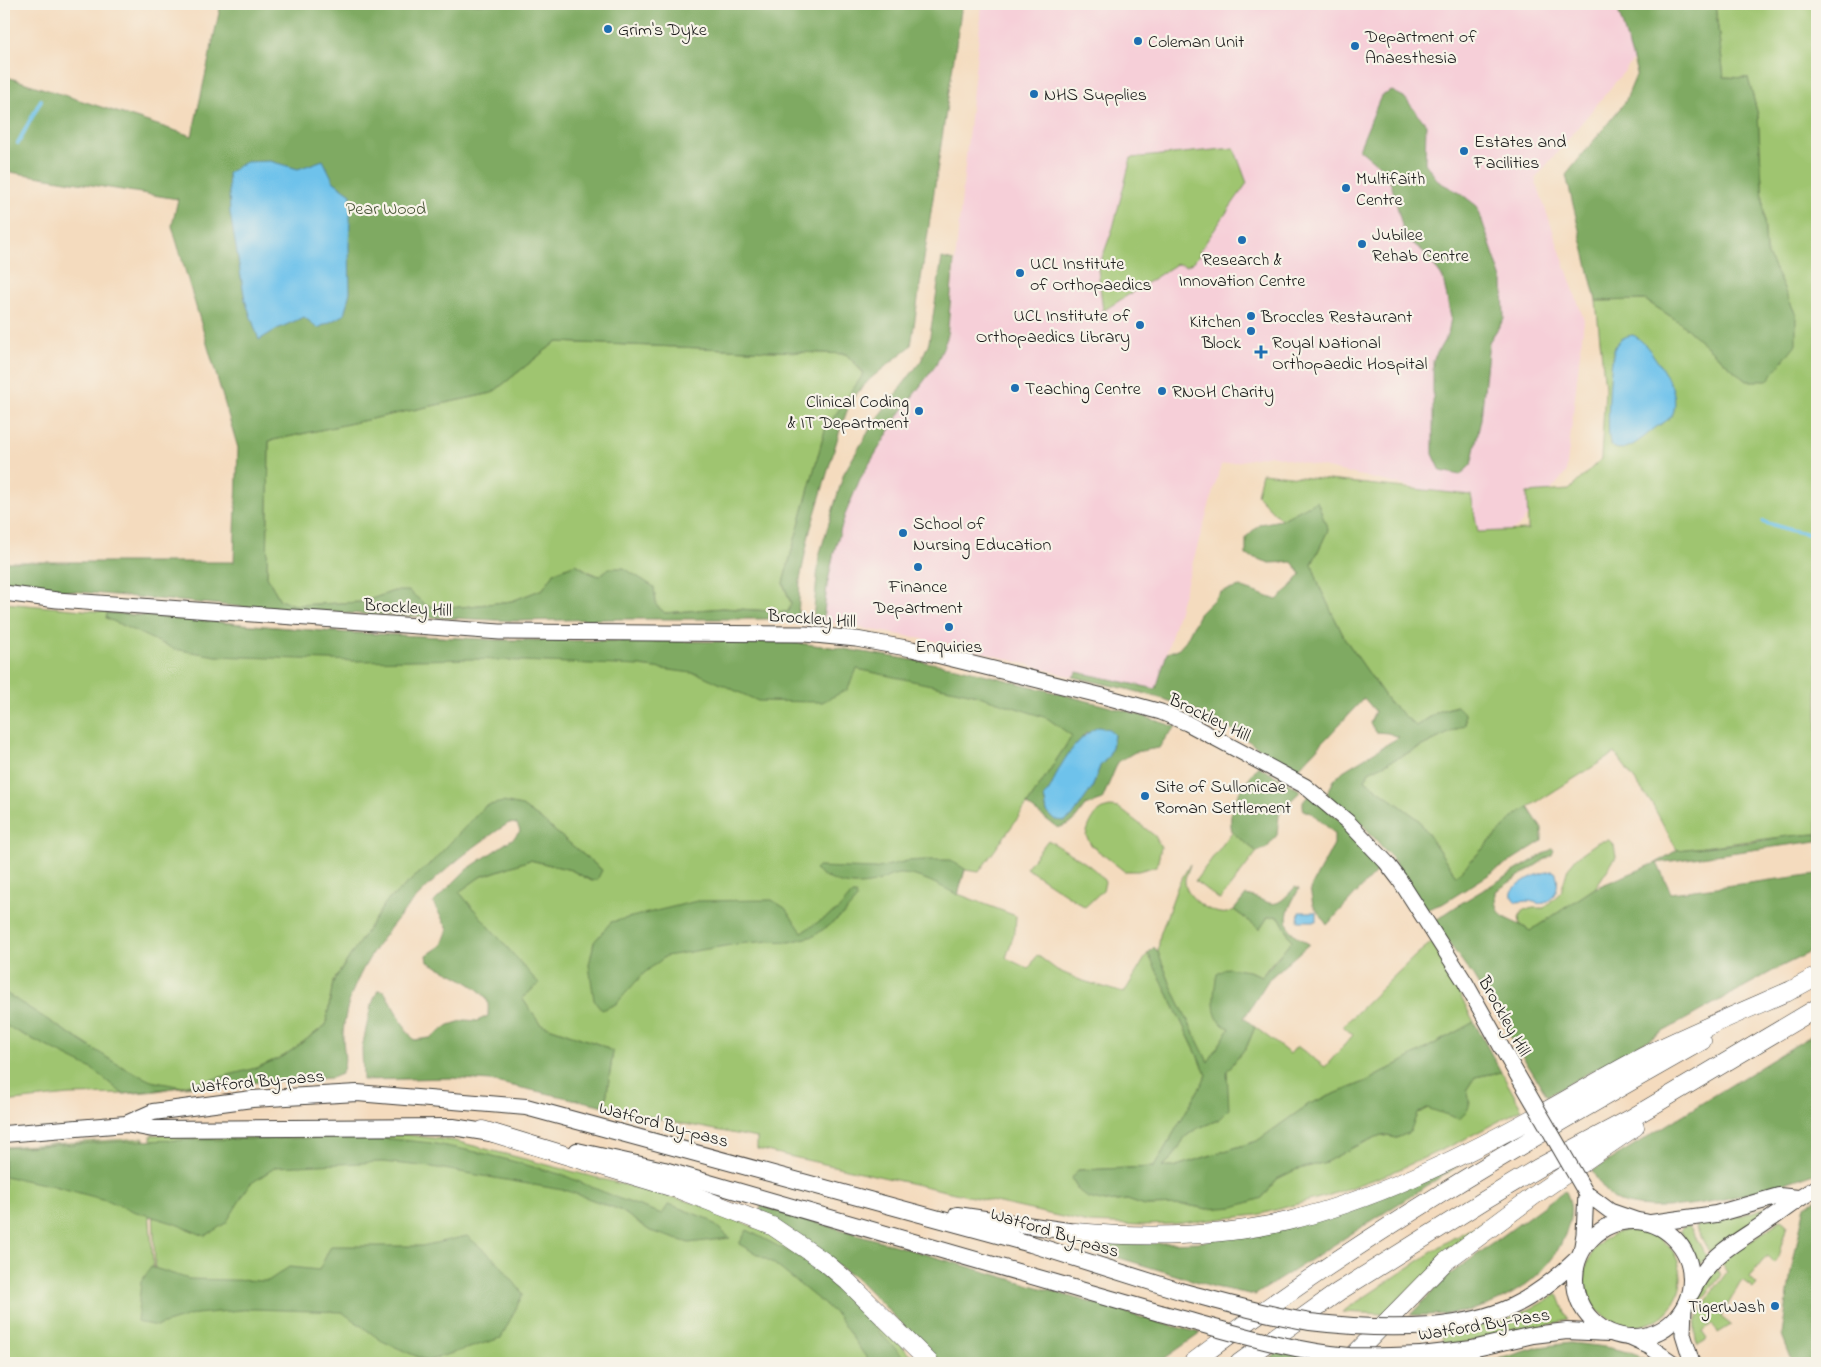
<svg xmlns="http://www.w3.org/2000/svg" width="1821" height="1367" viewBox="0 0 1821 1367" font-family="'Indie Flower',sans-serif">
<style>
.built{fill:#f6cfd8}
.green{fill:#9fc570;stroke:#5e7046}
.forest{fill:#7faa62;stroke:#4e633f;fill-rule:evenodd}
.water{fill:#6ec2eb;stroke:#456f84}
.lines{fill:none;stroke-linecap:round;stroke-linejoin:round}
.stream{stroke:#6ec2eb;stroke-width:4}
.primary-casing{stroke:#3c3934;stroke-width:17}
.trunk-casing{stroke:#3c3934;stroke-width:18}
.motorway-casing{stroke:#3c3934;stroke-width:19}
.primary{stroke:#fff;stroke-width:15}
.trunk{stroke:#fff;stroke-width:16}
.motorway{stroke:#fff;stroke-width:18}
.primary-bridge-casing{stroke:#3c3934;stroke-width:17;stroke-linecap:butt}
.trunk-bridge-casing{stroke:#3c3934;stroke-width:18;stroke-linecap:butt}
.primary-bridge{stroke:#fff;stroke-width:15}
.trunk-bridge{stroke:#fff;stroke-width:16}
.poi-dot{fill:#1f6fb2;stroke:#f7f3e8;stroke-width:2}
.labels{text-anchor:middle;stroke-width:4.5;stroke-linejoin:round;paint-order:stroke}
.poi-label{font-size:18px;fill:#1c1c1c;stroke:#f7f3e8;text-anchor:start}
.park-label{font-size:18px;fill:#4a5739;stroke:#f7f3e8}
.street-label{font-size:18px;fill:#1c1c1c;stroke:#f7f3e8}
</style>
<rect width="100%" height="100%" fill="#f7f3e8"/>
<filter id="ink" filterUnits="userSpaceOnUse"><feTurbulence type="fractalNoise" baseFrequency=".02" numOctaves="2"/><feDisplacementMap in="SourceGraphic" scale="10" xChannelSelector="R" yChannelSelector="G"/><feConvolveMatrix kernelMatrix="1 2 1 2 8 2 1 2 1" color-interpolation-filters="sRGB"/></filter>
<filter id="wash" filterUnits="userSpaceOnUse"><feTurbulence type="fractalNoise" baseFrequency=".0096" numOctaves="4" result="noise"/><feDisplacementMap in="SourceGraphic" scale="20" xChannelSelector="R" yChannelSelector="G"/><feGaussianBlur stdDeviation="1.12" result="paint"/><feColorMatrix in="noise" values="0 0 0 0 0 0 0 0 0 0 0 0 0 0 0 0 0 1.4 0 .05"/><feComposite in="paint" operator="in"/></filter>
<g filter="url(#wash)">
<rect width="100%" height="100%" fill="#f4dbbe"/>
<!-- built -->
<path class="built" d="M982,4H1642L1637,56L1535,179L1584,320L1566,473L1517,528L1463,543L1450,496L1270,455L1221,465L1156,689L1077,672L1073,677L956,645L823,621L827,586L834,552L845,515L860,479L901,412L936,365L947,338Z"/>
<!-- green -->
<path class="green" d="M1715,4H1817V834C1770,837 1724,845 1677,850L1652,804L1615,753L1516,815L1456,876L1418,819L1365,780L1369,772L1465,725V714L1456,706L1439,711L1416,726L1389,702L1345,639L1320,588L1312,564L1328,530L1316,502L1281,520L1257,495L1262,473L1471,495L1478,532L1528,530L1527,493L1569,490L1601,459L1605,388L1596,301L1645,300L1678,321L1746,381L1796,315L1766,251L1758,115L1748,78L1724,77Z
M1234,148L1247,183L1199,252L1201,254L1192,263L1186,266L1178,264L1175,265L1103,311L1098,269L1113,228L1131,158Z
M556,342L846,354L864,374L825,431L783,583L791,604L788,612L722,608L665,613C641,590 604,582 576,564L555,572L543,589L512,601L462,607L427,606L394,591L363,602L294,605L280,600L267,577L269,441L492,393Z
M4,603L334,632L500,640L788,642L838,648L1035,687L1072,736L1027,805L979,872L965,870L958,894L1016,916L1015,931L1006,958L1029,969L1037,955L1057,970L1080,980L1124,993L1148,953L1207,1075L1154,1167L1078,1170L1105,1202L1127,1200L1145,1206L1187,1205L1207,1209L1262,1198L1277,1179L1295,1170L1326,1162L1354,1147L1381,1135L1397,1138L1409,1132L1417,1114L1428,1108L1470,1103L1467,1089L1475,1077L1501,1072L1522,1109L1461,1141L1391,1173L1327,1196L1257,1215L1171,1224L1141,1225L1089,1223L757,1149V1138L659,1119L605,1106L613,1052L601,1045L540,1024L522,998L538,984L458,892L480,877L530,860L571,870L592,881L602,870L539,818L522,806L432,862L386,902L333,982L326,1025L284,1056L256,1068L224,1077L157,1091L123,1094L69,1095L4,1102Z
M1110,807L1119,808L1155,836L1161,847L1157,866L1138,871H1124L1092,846L1086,836C1089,822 1096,809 1110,807Z
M1232,832L1257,852L1220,900L1195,881Z
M1048,840C1065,851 1095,865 1105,882L1103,890L1085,907L1026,868Z
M1609,840L1614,845L1616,857L1595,888L1530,931L1520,924L1519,917L1523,910L1534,908H1544L1561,892L1568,868L1578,856L1598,842Z
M1190,864C1189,870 1184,878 1185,883C1186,898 1213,916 1227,913C1230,912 1232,911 1234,910L1260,929L1268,917L1277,916L1280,918L1292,941L1270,965L1262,976L1249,971L1230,1028L1208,1063L1172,988L1158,952L1160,935L1178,885Z
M1432,942L1474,1022L1367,1081L1309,1104L1257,1141L1173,1167H1162L1173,1157L1185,1137L1196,1129L1218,1120L1227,1085V1071L1247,1046L1255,1027L1290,1054L1297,1046L1325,1067L1353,1035L1343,1026L1416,955Z
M357,1128L455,1141L702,1205L768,1233L823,1269L919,1363H4V1147L144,1138L156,1305L151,1135Z
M1779,1203L1780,1206L1754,1220L1712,1253L1708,1250L1695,1226L1743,1215Z
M1496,1216L1383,1314L1342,1312L1453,1238Z
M1781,1220L1787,1225L1777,1260L1774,1263L1767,1256L1749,1277L1756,1284L1753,1288L1742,1280L1721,1317L1731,1325L1718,1333L1712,1324L1703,1332L1708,1339L1698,1345C1686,1323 1714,1290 1727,1272L1720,1263Z
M1689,1226L1707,1257L1699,1265L1689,1245L1680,1231L1682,1228Z
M1585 1278a48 48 0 1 1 96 0a48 48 0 1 1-96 0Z
M1715,1268L1721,1274L1702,1300L1694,1318L1692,1317L1703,1287Z
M1558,1294L1568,1320L1506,1336L1443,1346L1442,1333L1505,1321L1536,1306Z"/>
<!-- forest -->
<path class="forest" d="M221,4H962L911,346L870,379L851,400L840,430L809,534L800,580L798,619H612L515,621L277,610L4,585V562H234L238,448L172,226L178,199L4,171V76L192,136ZM556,342L846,354L864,373L825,430L783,583L791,603L788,612L722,608L665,613L656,605L654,587L624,568H609L600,576L590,573L576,564L555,572L543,589L512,601L462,607L427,606L409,591H394L363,602L294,605L280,600L267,577L269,441L492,393Z
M1605,4H1715L1724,77L1748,78L1758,115L1766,251L1796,315V344L1767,381H1746L1678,321L1645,300L1596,301L1566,175L1625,102L1637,73L1618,10Z
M1392,91L1404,97L1426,124L1425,163L1439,182L1460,193L1477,206L1503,282L1504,319L1489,342L1481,419L1471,465L1460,475L1441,471L1433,454V360L1448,334L1451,318L1443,278L1424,252L1405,237L1391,183L1383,169L1359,149L1381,96Z
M942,258L954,261L947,338L936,365L901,412L860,479L845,515L834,552L827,586L823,621L813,620L819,556L844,473L874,422L921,361L929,342Z
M1317,501L1328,530L1312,564L1320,588L1345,639L1389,702L1416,726L1440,711L1457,706L1465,714V725L1369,772L1365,780L1418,819L1456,876L1516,815L1528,807L1542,829V841L1444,903L1425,910L1392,858L1363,825L1327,794L1334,780L1343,771L1399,737L1388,733L1376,732L1370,723L1375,711L1364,698L1295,772C1262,751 1230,726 1194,710C1155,694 1113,686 1073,677L1077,672L1156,689L1167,653L1178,649L1186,640L1199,614L1221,592L1240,587L1277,600L1290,588L1301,574L1292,562L1270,563L1246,555V537L1260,524L1281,520Z
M107,613L334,632L500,640L788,642L838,648L956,667L1130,712L1176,727L1166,737L1159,748L1135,752L1118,762L1102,800L1085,806L1073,822L1058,828L1027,805L1072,736L1047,718L973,694L857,669L847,690L822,702L758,701L699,674L640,666L473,659L356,661L216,656L174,649L106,618ZM1086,733L1114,735L1112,747L1108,757L1100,766L1092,788L1055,820L1047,812L1044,797C1052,789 1054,778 1060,769C1068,756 1076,744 1086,733Z
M1258,766L1301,791L1286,805L1279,815L1277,835L1267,848L1257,852L1232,832C1226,803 1242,788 1258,766Z
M1309,795L1350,828L1381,867L1327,925L1313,905L1310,889L1334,844V833L1313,814L1303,810V802Z
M503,802L522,806L539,818L602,870L597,880L592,881L571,870L530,860L480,877L459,892L539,984L522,998L540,1024L601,1045L613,1052L605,1106L490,1081L451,1078L363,1080L362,1048L371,1006L378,990L384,991L407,1031L414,1040L430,1038L449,1025L465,1020L477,1021L488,1016C488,1011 489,1004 487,1000C480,985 442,969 428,962L427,955L442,945L448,929L433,903L466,870L515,837L520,831L517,824L509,823C447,862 378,925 351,995C347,1007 343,1025 343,1037C343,1050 348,1062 341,1074L331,1078L182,1087L123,1094L92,1069L4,1025V992L119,1065L151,1081L182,1087L256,1068L284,1056L326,1025L333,982L386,902L432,862L485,806Z
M1817,834V841L1657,863L1671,893L1817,874V949L1780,967L1547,1096L1473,976L1434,923L1439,918L1463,902L1552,849L1554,850L1552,855L1496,891C1495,923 1509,916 1530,931L1595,888L1656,863L1677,850L1753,842L1788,836Z
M925,860H950L965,869L958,895C940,886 920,874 900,874C891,874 882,881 874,883C851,888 834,884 815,870L818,867L874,869L907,861Z
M1295,887L1299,889C1292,902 1280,919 1293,933C1297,937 1304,941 1309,944L1269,979L1244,1018L1255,1027L1247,1046L1227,1071L1229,1109L1218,1120L1196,1129L1185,1137L1173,1157L1162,1167H1173L1257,1141L1309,1104L1367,1081L1474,1022L1501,1072L1475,1077L1467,1089C1470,1103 1472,1109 1459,1119L1427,1108L1417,1114L1410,1132L1397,1138L1381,1135L1354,1147L1326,1162L1295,1170L1277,1179L1262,1198L1234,1207L1207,1209L1187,1205L1145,1206L1127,1200L1105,1202L1088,1198L1078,1190L1072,1178L1078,1170L1154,1167L1207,1075L1148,953L1154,947L1158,952L1172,988L1208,1062L1230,1028C1208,1023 1214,991 1217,974L1227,968L1249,971L1262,976L1292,941L1280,918L1277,916L1268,917L1260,929L1234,910L1246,895C1273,901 1272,914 1295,887Z
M852,894H856L857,899L843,915L814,936L790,942L769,941L737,944L666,956L643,974L616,1004L602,1010L594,1000L589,965L594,942L611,922L697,901L772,900L785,908L802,932L838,910Z
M1817,1032V1172C1768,1190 1670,1219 1620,1202C1609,1198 1598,1181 1592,1171Z
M371,1137L431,1143L486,1154L563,1175L620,1199L662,1214L669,1204L708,1219L730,1238L689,1243L650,1231L620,1210L568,1191L432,1167L382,1162L276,1167L250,1184L226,1223L205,1236L173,1223L133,1211L109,1201L54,1186L4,1176V1148L131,1141Z
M1458,1166L1255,1295L1215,1287L1077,1245V1242L1127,1244L1202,1242Z
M1565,1190C1574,1206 1571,1221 1564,1237C1549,1275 1509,1301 1471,1310C1451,1315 1430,1315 1410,1315L1448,1276Z
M1817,1199V1363H1793L1782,1335L1791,1272L1805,1205Z
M761,1206L1164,1324L1201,1333L1158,1363H941L857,1279L759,1213Z
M747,1230L799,1257L832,1283L909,1363H870L836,1314L773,1263L739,1244Z
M467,1236L499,1263L523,1294L501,1338L427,1361L382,1341L342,1312L253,1309L196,1314L157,1326L137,1322L141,1282L151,1267L189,1279L268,1281L289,1267L319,1270L331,1246H422Z
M1570,1343C1599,1346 1628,1348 1652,1363H1475L1506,1357L1539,1347Z
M1279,1352L1337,1362L1335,1363H1265Z"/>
<!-- water -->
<path class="water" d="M323,160L334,182L351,194L349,246L350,292L344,315L318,328L304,317L277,329L259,340L245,300L230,213L228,173L245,162L270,161L298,169Z
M1633,335C1647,341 1665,373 1672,387C1675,394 1676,406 1673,413C1670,420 1661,424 1655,428C1646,435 1628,453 1615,448C1613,447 1611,445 1610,442C1606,430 1610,358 1615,347C1619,339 1625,336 1633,335Z
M1098,727L1109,729L1114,735L1112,747L1108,757L1100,766L1092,788L1072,817L1065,821L1055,820L1047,812L1044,796C1051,790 1053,782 1057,773C1066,755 1080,736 1098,727Z
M1552,871L1555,872C1561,882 1556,899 1544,903C1538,905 1534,901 1528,901C1524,901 1520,902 1516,902C1498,887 1542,872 1552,871Z
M1299,912H1316V921H1298Z"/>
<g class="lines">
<!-- stream -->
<path class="stream" d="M18,143L41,100
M1763,522L1790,530L1817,536"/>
</g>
</g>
<g filter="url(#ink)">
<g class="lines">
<defs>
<path id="primary" d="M4,593L57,600L500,632L805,634L856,639L912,649L1099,695L1161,712L1187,723L1305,786L1348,822L1386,862L1399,879L1465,982L1507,1057
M1586,1193L1610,1211L1636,1220
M1581,1252L1584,1234L1586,1193
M1684,1307L1683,1334L1692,1363
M1630,1338L1650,1347L1673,1363"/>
<path id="trunk" d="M126,1124L153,1112L252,1099L357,1093L526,1107L1031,1244L1180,1291
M4,1134L126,1124L153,1129L453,1127L497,1134
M577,1151L664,1170L1160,1313
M957,1215L1075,1232
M1575 1279a58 58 0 1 1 116 0a58 58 0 1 1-116 0Z
M1651,1223L1716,1214L1779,1196L1798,1198
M1691,1293C1695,1286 1698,1279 1703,1273C1719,1249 1746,1237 1769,1220C1786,1209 1799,1197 1817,1188
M1432,1326C1496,1320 1531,1303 1577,1259
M1421,1355L1472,1349L1533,1335L1567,1331L1609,1333"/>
<path id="motorway" d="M1786,993L1817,976
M483,1130L680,1190L772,1226L825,1262L848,1282L930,1363
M1075,1232C1143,1238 1221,1237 1288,1221C1373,1200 1454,1161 1531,1119C1571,1098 1610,1073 1650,1053C1698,1030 1748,1009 1796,988
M1192,1363C1352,1241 1527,1140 1702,1041
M1239,1363L1338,1292L1483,1201L1538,1168L1630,1119L1817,1008
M1346,1363L1445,1262L1535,1195L1635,1127"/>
</defs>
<!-- primary casing -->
<use href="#primary" class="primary-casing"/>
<!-- trunk casing -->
<use href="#trunk" class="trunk-casing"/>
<!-- motorway casing -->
<use href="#motorway" class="motorway-casing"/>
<!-- primary -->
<use href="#primary" class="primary"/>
<!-- trunk -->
<use href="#trunk" class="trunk"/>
<!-- motorway -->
<use href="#motorway" class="motorway"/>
<defs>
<path id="primary-bridge" d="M1507,1057L1586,1193"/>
<path id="trunk-bridge" d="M1180,1291C1223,1302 1266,1315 1310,1322C1351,1327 1391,1329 1432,1326
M1160,1313C1222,1329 1284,1350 1349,1356C1373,1357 1397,1356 1421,1355"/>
</defs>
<!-- primary-bridge casing -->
<use href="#primary-bridge" class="primary-bridge-casing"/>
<!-- trunk-bridge casing -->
<use href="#trunk-bridge" class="trunk-bridge-casing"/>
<!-- primary-bridge -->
<use href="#primary-bridge" class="primary-bridge"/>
<!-- trunk-bridge -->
<use href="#trunk-bridge" class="trunk-bridge"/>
</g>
</g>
<!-- markers -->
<g class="poi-dot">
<circle cx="608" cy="29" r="5"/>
<circle cx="1138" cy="41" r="5"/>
<circle cx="1355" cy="46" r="5"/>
<circle cx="1034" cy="94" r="5"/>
<circle cx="1464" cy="151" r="5"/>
<circle cx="1346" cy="188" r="5"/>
<circle cx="1242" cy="240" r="5"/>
<circle cx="1362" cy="244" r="5"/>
<circle cx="1020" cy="273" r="5"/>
<circle cx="1251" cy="316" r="5"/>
<circle cx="1140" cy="325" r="5"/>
<circle cx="1251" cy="331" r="5"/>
<path d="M1258.5 344.5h5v5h5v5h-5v5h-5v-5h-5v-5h5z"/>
<circle cx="1015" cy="388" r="5"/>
<circle cx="1162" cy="391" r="5"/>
<circle cx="919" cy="411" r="5"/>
<circle cx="903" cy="533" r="5"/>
<circle cx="918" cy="567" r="5"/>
<circle cx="949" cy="627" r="5"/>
<circle cx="1145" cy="796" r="5"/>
<circle cx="1775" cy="1306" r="5"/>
</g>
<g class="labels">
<!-- poi labels -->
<g class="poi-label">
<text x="618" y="35">Grim's Dyke</text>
<text x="1365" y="42">Department of<tspan x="1365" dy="21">Anaesthesia</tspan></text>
<text x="1148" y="47">Coleman Unit</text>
<text x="1044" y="100">NHS Supplies</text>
<text x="1474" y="147">Estates and<tspan x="1474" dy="21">Facilities</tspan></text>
<text x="1356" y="184">Multifaith<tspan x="1356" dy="21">Centre</tspan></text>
<text x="1372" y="240">Jubilee<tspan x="1372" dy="21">Rehab Centre</tspan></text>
<text x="1242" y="265" text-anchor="middle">Research &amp;<tspan x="1242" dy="21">Innovation Centre</tspan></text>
<text x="1030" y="269">UCL Institute<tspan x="1030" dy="21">of Orthopaedics</tspan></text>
<text x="1130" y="321" text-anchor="end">UCL Institute of<tspan x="1130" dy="21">Orthopaedics Library</tspan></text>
<text x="1261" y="322">Broccles Restaurant</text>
<text x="1241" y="327" text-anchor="end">Kitchen<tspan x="1241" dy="21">Block</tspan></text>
<text x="1272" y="348">Royal National<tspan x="1272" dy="21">Orthopaedic Hospital</tspan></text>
<text x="1025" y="394">Teaching Centre</text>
<text x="1172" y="397">RNOH Charity</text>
<text x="909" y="407" text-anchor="end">Clinical Coding<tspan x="909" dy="21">&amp; IT Department</tspan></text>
<text x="913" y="529">School of<tspan x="913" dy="21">Nursing Education</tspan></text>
<text x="918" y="592" text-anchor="middle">Finance<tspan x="918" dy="21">Department</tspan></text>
<text x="949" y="652" text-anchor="middle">Enquiries</text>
<text x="1155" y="792">Site of Sullonicae<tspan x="1155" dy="21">Roman Settlement</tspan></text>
<text x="1765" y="1312" text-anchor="end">TigerWash</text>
</g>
<!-- park labels -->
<g class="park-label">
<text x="386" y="214">Pear Wood</text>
</g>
<!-- street labels -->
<g class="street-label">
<text transform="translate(408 607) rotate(4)" y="6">Brockley Hill</text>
<text transform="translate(812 618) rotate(4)" y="6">Brockley Hill</text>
<text transform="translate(1210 717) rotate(26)" y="6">Brockley Hill</text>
<text transform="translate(1505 1016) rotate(61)" y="6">Brockley Hill</text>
<text transform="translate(258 1081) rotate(-5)" y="6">Watford By-pass</text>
<text transform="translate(664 1124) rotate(15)" y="6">Watford By-pass</text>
<text transform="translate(1055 1232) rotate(17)" y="6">Watford By-pass</text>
<text transform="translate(1484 1324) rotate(-9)" y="6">Watford By-Pass</text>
</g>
</g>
<!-- margin -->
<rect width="1821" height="1367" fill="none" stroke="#f7f3e8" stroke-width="20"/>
</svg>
